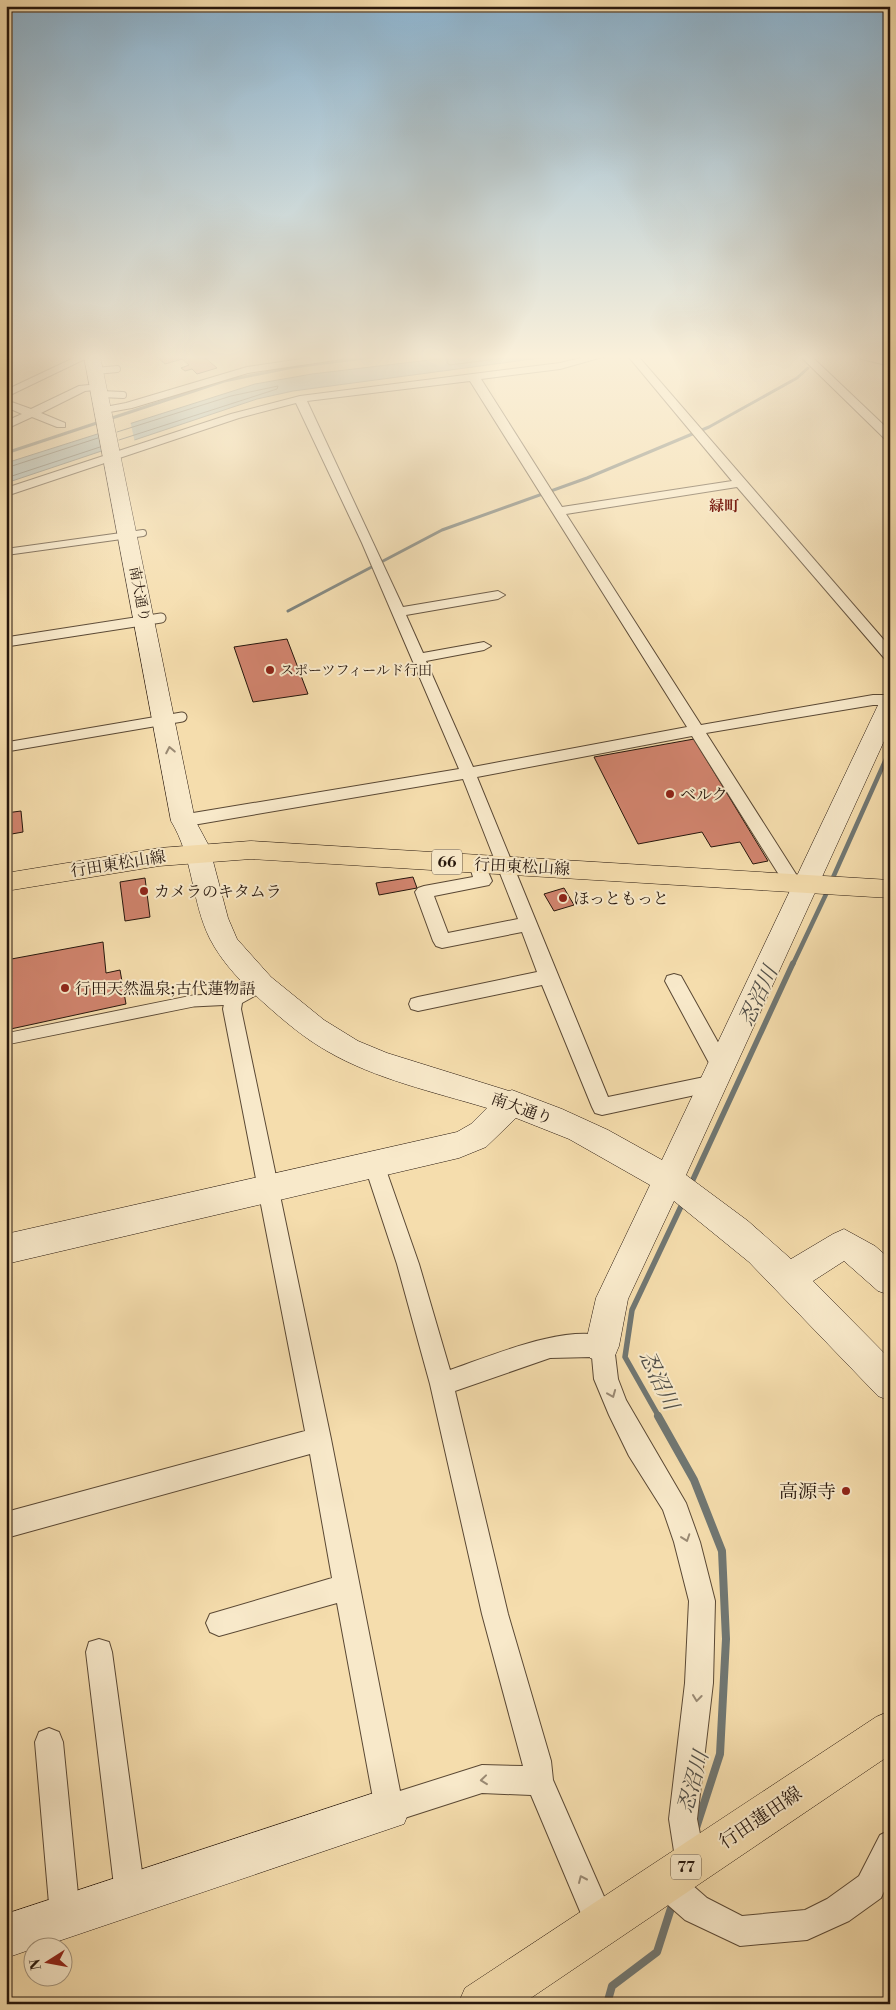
<svg xmlns="http://www.w3.org/2000/svg" width="896" height="2010" viewBox="0 0 896 2010" font-family="'Libre Bodoni','Noto Serif JP',serif">
<style>
.water{fill:#a2b8b7;stroke:#707773}
.pier{fill:#f5ddad}
.lines{fill:none;stroke-linecap:round;stroke-linejoin:round}
.shore{stroke:#646762;stroke-width:1}
.stream-far3{stroke:#707773;stroke-width:3}
.stream-far2{stroke:#707773;stroke-width:4.5}
.stream-far1{stroke:#707773;stroke-width:5.5}
.stream{stroke:#707773;stroke-width:8}
.building{fill:#d1846e;stroke:#26160c}
.lane-far2-casing{stroke:#5a4834;stroke-width:8}
.lane-far1-casing{stroke:#5a4834;stroke-width:11}
.lane-casing{stroke:#5a4834;stroke-width:13}
.street-casing{stroke:#5a4834;stroke-width:2}
.secondary-casing{stroke:#26160c;stroke-width:1}
.primary-casing{stroke:#26160c;stroke-width:1}
.lane-far2{stroke:#f8e9ca;stroke-width:6}
.lane-far1{stroke:#f8e9ca;stroke-width:9}
.lane{stroke:#f8e9ca;stroke-width:11}
.street{fill:#f8e9ca;fill-rule:evenodd}
.secondary{fill:#f8e9ca;fill-rule:evenodd}
.primary{fill:#f5ddad;fill-rule:evenodd}
.oneway{stroke:#9a8a74}
.poi-dot{fill:#8f2418;stroke:#f8e9ca;stroke-width:2}
.labels{text-anchor:middle;stroke-width:4;stroke-linejoin:round;paint-order:stroke}
.far-street-label{font-size:14px;fill:#26160c;stroke:#f8e9ca}
.far-poi-label{font-size:14px;fill:#26160c;stroke:#f8e9ca;text-anchor:start}
.far-neighbourhood-label{font-size:15px;font-weight:bold;fill:#7a1f14;stroke:#f8e9ca}
.shield{fill:#f8e9ca;stroke:#655545;stroke-width:1}
.shield-label{font-size:15px;font-weight:bold;fill:#26160c}
.poi-label{font-size:16px;fill:#26160c;stroke:#f8e9ca;text-anchor:start}
.street-label{font-size:16px;fill:#26160c;stroke:#f8e9ca}
.near-poi-label{font-size:19px;fill:#26160c;stroke:#f8e9ca;text-anchor:end}
.near-street-label{font-size:19px;fill:#26160c;stroke:#f8e9ca}
.near-water-label{font-size:21px;font-style:italic;fill:#514f48;stroke:#f8e9ca}
</style>
<rect width="100%" height="100%" fill="#f5ddad"/>
<filter id="stains"><feTurbulence type="fractalNoise" baseFrequency=".004" numOctaves="4"/><feColorMatrix values="0 0 0 0 .2 0 0 0 0 .09 0 0 0 0 .02 0 0 0 .5 -.17"/></filter>
<radialGradient id="worn" r=".72"><stop offset=".6" stop-color="#630" stop-opacity="0"/><stop offset="1" stop-color="#630" stop-opacity=".3"/></radialGradient>
<!-- water -->
<path class="water" d="M463,356H555L293,391L257,399L6,483V463L255,384L312,374Z"/>
<!-- pier -->
<path class="pier" d="M130,420L135,443L102,454L98,431Z"/>
<g class="lines">
<!-- shore -->
<path class="shore" d="M449,356L447,363L450,365L519,356
M117,432L231,396L278,386L277,389L119,440
M6,468L98,438
M6,478L100,447"/>
<!-- stream-far3 -->
<path class="stream-far3" d="M6,453L224,381L293,367L380,356
M288,611L442,530L587,478L709,427L797,378L808,368"/>
<!-- stream-far2 -->
<path class="stream-far2" d="M831,882L890,750
M793,964L828,890"/>
<!-- stream-far1 -->
<path class="stream-far1" d="M690,1186L793,963
M659,1417L625,1357L632,1310L684,1200"/>
<!-- stream -->
<path class="stream" d="M658,1416L694,1480L722,1551L726,1639L720,1754L696,1828
M607,2004L612,1986L657,1952L673,1902"/>
</g>
<!-- building -->
<path class="building" d="M162,356H207L204,357L217,368L197,374L192,369L185,371L181,368L189,365L182,359L165,364L157,357Z
M287,639L308,694L253,702L234,647Z
M694,739L768,861L753,864L740,842L711,847L702,832L638,844L594,757Z
M21,811L23,832L6,835V813Z
M413,877L417,888L379,895L376,883Z
M145,878L150,917L125,921L120,882Z
M564,888L574,905L554,911L544,894Z
M103,942L106,973L120,970L126,1004L6,1030V960Z"/>
<g class="lines">
<defs>
<path id="lane-far2" d="M96,371L117,369
M101,394L123,395
M6,552L143,533
M153,619L161,618"/>
<path id="lane-far1" d="M6,642L161,618
M6,747L182,717"/>
<path id="lane" d="M6,1039L193,1001L233,999"/>
<path id="street" d="M78,356H91L6,397V390Z
M322,356H347L342,359L248,373L132,408L104,413L98,410L100,408L126,403L247,367Z
M589,356H606L560,369L481,379L562,507L732,481L628,356H638L890,647V660L885,659L737,487L566,514L701,725L873,695H890V705H873L706,733L801,882L798,886L792,888L786,886L692,736L477,777L608,1097L714,1075L721,1077L724,1083L721,1089L714,1091L602,1115L595,1113L592,1107L542,985L418,1011L411,1009L409,1004L411,999L418,997L537,972L522,932L442,948L436,946L433,941L415,892L418,888L424,886L473,877L469,864L471,860L477,858L483,860L492,881L489,885L434,896L448,933L518,919L463,779L193,825L187,823L185,819L187,815L193,813L459,769L362,543L296,403L239,418L6,496V488L231,414L300,396L560,363ZM470,381L687,727L473,767L426,661L484,650L491,646L484,642L423,653L406,615L498,599L505,595L498,591L403,607L307,401Z
M800,356H811L890,431V441L886,440Z
M857,356H874L890,360V366L858,358Z
M99,384L103,385V389L85,391L41,413L65,423V427H57L32,417L6,429V421L22,414L6,407V400L31,409L79,386Z
M674,974L681,976L729,1062L732,1068L729,1074L722,1076L715,1074L665,981L667,976Z
M260,977L267,979L269,984L267,989L242,1003L241,1009L331,1439L400,1791L482,1765L523,1766L482,1614L430,1384L397,1264L364,1164L367,1158L374,1155L381,1158L384,1164L419,1264L450,1370C491,1356 569,1322 610,1338L614,1346L618,1379L626,1400L686,1503L700,1542L715,1601L713,1683L697,1819L706,1864L701,1874L691,1879L681,1874L676,1864L669,1819L685,1683L689,1601L674,1542L663,1510L629,1456L609,1415L594,1379L592,1357L550,1358L455,1391L508,1614L551,1761L553,1780L616,1924L612,1935L601,1939L590,1935L531,1795L482,1793L389,1823L379,1819L375,1809L337,1603L219,1636L210,1632L206,1623L210,1614L332,1578L310,1454L6,1538V1512L305,1431L223,1009L226,994Z
M99,1639L109,1642L112,1652L145,1894L141,1905L130,1909L119,1905L115,1894L86,1652L89,1642Z
M49,1728L59,1732L63,1742L80,1915L76,1926L65,1930L54,1926L50,1915L35,1742L39,1732Z
M890,1830V1878L881,1898L849,1921L807,1940L740,1946L685,1920L653,1892L649,1881L653,1870L664,1866L675,1870L707,1898L742,1916L805,1910L827,1899L859,1876L880,1835Z"/>
<path id="secondary" d="M84,356H100L195,820L209,846L228,918L237,939L271,977L324,1020L358,1041L387,1053L509,1091L512,1090L562,1109L608,1130L662,1160L879,703L882,698L890,696V728L686,1175L748,1221L791,1259L833,1234L844,1229L875,1246L890,1259V1295L878,1291L844,1261L813,1281L890,1359V1401L878,1396L749,1262L674,1201L628,1299L619,1346L614,1358L602,1362L590,1358L585,1346L596,1298L650,1185L569,1139L516,1118L486,1147L459,1158L6,1264V1234L457,1132L471,1124L487,1108C434,1092 375,1079 327,1051C304,1038 283,1020 264,1003C243,984 223,964 210,939C191,901 194,859 171,821Z
M389,1788L404,1794L410,1809L404,1824L38,1948H32V1949L6,1958V1914Z"/>
<path id="primary" d="M251,841L890,880V898L251,859L159,866L6,891V873L159,848Z
M890,1711V1755L522,2004H458L465,1988L876,1717Z"/>
</defs>
<!-- lane-far2 casing -->
<use href="#lane-far2" class="lane-far2-casing"/>
<!-- lane-far1 casing -->
<use href="#lane-far1" class="lane-far1-casing"/>
<!-- lane casing -->
<use href="#lane" class="lane-casing"/>
<!-- street casing -->
<use href="#street" class="street-casing"/>
<!-- secondary casing -->
<use href="#secondary" class="secondary-casing"/>
<!-- primary casing -->
<use href="#primary" class="primary-casing"/>
<!-- lane-far2 -->
<use href="#lane-far2" class="lane-far2"/>
<!-- lane-far1 -->
<use href="#lane-far1" class="lane-far1"/>
<!-- lane -->
<use href="#lane" class="lane"/>
<!-- street -->
<use href="#street" class="street"/>
<!-- secondary -->
<use href="#secondary" class="secondary"/>
<!-- primary -->
<use href="#primary" class="primary"/>
</g>
<!-- one-way arrows -->
<defs><path id="oneway-chevron" d="M-2-3.5L2.5 0L-2 3.5" fill="none" stroke-width="1.6" stroke-linecap="round" stroke-linejoin="round" transform="scale(1.25)"/></defs>
<g class="oneway">
<use href="#oneway-chevron" transform="translate(170 750) rotate(-101)"/>
<use href="#oneway-chevron" transform="translate(612 1394) rotate(68)"/>
<use href="#oneway-chevron" transform="translate(686 1538) rotate(71)"/>
<use href="#oneway-chevron" transform="translate(697 1698) rotate(97)"/>
<use href="#oneway-chevron" transform="translate(484 1780) rotate(174)"/>
<use href="#oneway-chevron" transform="translate(582 1879) rotate(-114)"/>
</g>
<!-- sky -->
<linearGradient id="sky" x2="0" y2="1"><stop stop-color="#8cb6d4"/><stop offset="0.56" stop-color="#faf0da"/><stop offset="1" stop-color="#faf0da" stop-opacity="0"/></linearGradient>
<rect width="896" height="637" fill="url(#sky)"/>
<!-- markers -->
<g class="poi-dot">
<circle cx="270" cy="670" r="5"/>
<circle cx="670" cy="794" r="5"/>
<circle cx="144" cy="891" r="5"/>
<circle cx="563" cy="898" r="5"/>
<circle cx="65" cy="988" r="5"/>
<circle cx="846" cy="1491" r="5"/>
</g>
<g class="labels">
<!-- far-street labels -->
<g class="far-street-label">
<text transform="translate(140 594) rotate(79)" y="5">南大通り</text>
</g>
<!-- far-poi labels -->
<g class="far-poi-label">
<text x="280" y="675">スポーツフィールド行田</text>
</g>
<!-- far-neighbourhood labels -->
<g class="far-neighbourhood-label">
<text x="724" y="511">緑町</text>
</g>
<!-- shield labels -->
<g class="shield">
<rect x="432" y="849.5" width="30" height="25" rx="4"/>
<rect x="671" y="1854.5" width="30" height="25" rx="4"/>
</g>
<g class="shield-label">
<text x="447" y="867">66</text>
<text x="686" y="1872">77</text>
</g>
<!-- poi labels -->
<g class="poi-label">
<text x="680" y="800">ベルク</text>
<text x="154" y="897">カメラのキタムラ</text>
<text x="573" y="904">ほっともっと</text>
<text x="75" y="994">行田天然温泉;古代蓮物語</text>
</g>
<!-- street labels -->
<g class="street-label">
<text transform="translate(118 863) rotate(-9)" y="6">行田東松山線</text>
<text transform="translate(522 866) rotate(3)" y="6">行田東松山線</text>
<text transform="translate(522 1108) rotate(20)" y="6">南大通り</text>
</g>
<!-- near-poi labels -->
<g class="near-poi-label">
<text x="836" y="1498">高源寺</text>
</g>
<!-- near-street labels -->
<g class="near-street-label">
<text transform="translate(760 1817) rotate(-34)" y="7">行田蓮田線</text>
</g>
<!-- near-water labels -->
<g class="near-water-label">
<text transform="translate(758 996) rotate(-65)" y="7">忍沼川</text>
<text transform="translate(659 1380) rotate(64)" y="7">忍沼川</text>
<text transform="translate(693 1782) rotate(-74)" y="7">忍沼川</text>
</g>
</g>
<!-- margin -->
<rect width="896" height="2010" fill="none" stroke="#f5ddad" stroke-width="25"/>
<rect x="8" y="8" width="881" height="1995" fill="none" stroke="#26160c" stroke-width="2.5"/>
<rect x="12" y="12" width="871" height="1985" fill="none" stroke="#26160c"/>
<!-- north arrow -->
<g transform="translate(48 1962) rotate(259)"><circle r="24" fill="#f8e9ca" stroke="#a4957e"/>
<path d="M0-4L9 19L0 12L-9 19Z" fill="#8f2418"/>
<text y="-8" font-size="14" font-weight="bold" text-anchor="middle" fill="#26160c">N</text>
</g>
<rect width="100%" height="100%" filter="url(#stains)"/>
<rect width="100%" height="100%" fill="url(#worn)"/>
</svg>
